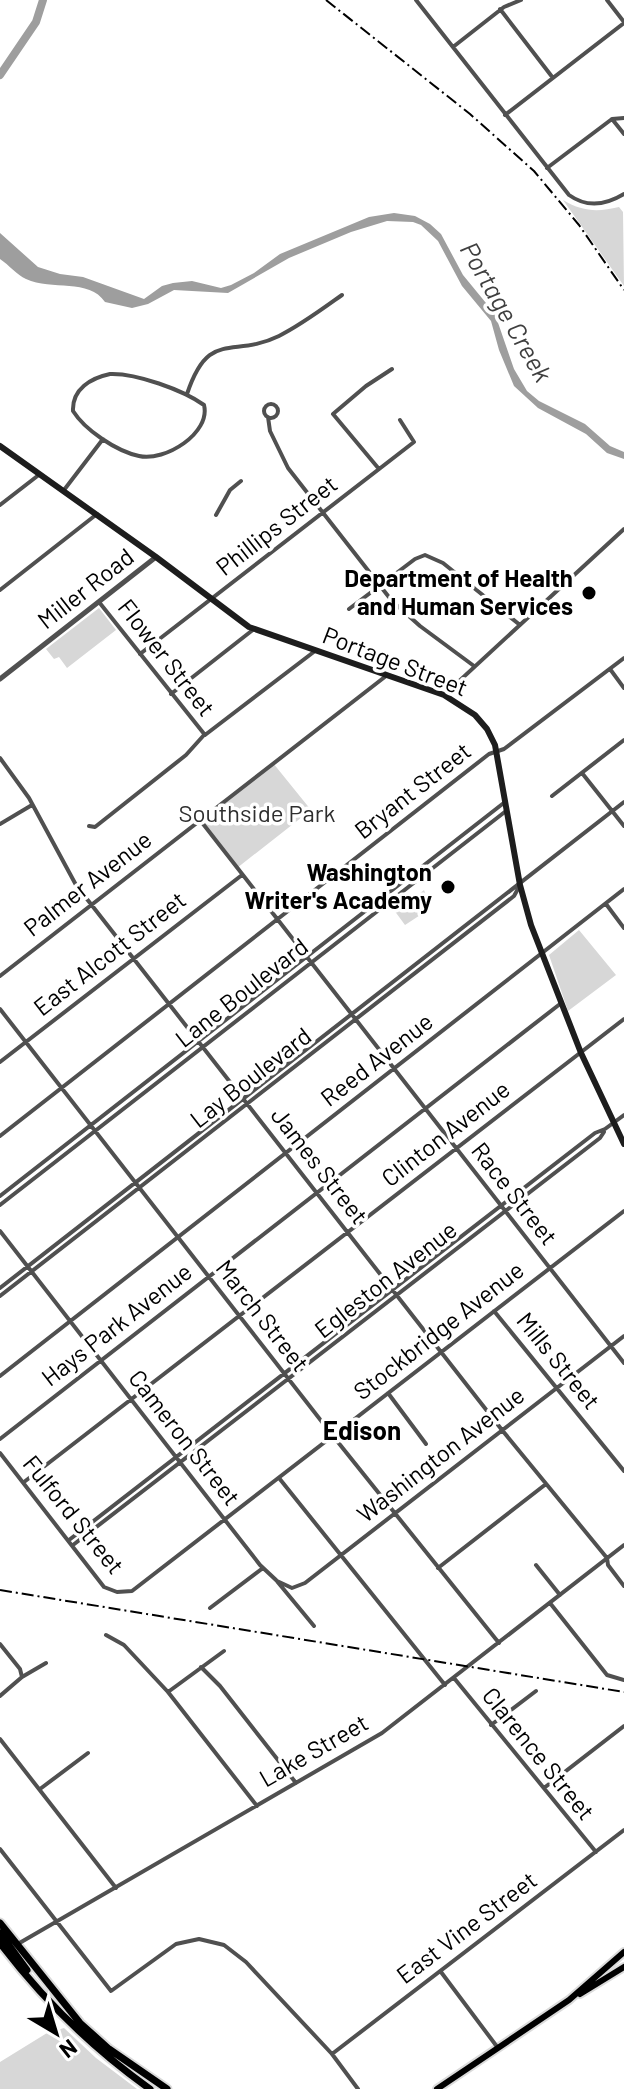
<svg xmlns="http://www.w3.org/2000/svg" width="624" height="2089" viewBox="0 0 624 2089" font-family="Barlow,sans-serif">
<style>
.green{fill:#d7d7d7}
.water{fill:#9e9e9e}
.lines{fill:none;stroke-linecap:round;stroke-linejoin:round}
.river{stroke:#9e9e9e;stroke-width:8}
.primary-casing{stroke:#dbdbdb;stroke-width:10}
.trunk-casing{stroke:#dbdbdb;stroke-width:11}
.minor{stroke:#505050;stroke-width:4}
.tertiary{stroke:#505050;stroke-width:5}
.secondary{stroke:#1d1d1d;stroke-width:6}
.primary{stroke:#000;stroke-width:6}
.trunk{stroke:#000;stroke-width:7}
.rail{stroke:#000;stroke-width:2;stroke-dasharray:12 4 2 4;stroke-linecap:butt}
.poi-dot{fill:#000;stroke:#fff;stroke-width:3}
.labels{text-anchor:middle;stroke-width:7;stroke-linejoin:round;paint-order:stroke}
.street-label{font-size:24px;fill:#000;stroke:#fff}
.poi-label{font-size:24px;font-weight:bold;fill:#000;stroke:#fff;text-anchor:end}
.park-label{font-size:24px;fill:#2e2e2e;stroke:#fff}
.water-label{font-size:26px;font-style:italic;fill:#3f3f3f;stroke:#fff}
.neighbourhood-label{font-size:26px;font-weight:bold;fill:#000;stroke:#fff}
</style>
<rect width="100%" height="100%" fill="#fff"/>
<!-- green -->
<path class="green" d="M563,200C583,212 598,212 619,207L623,212L624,286Z
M99,608L116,630L67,668L59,657L54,659L46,649Z
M273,763L311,810L237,868L200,820Z
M424,890L431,908L405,925L391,906L404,896L410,901Z
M579,930L616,975L568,1011L549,955Z
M64,2028L96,2058L137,2089H0V2062L47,2033Z"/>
<!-- water -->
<path class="water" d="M394,213L415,216L430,224L441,234L463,275L495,314L514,369L527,391L539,401L585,424L610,446L624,452V459L607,453L586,434L538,408L514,386L499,350L491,321L462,286L438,241L421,225L413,222L387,221L351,232L289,258L228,293L174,290L148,304L132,308L105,302C89,278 52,291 26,279C17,275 9,265 0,259V233L38,267L60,274L83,277L144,299L162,286L173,283L192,281L221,288L231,285L254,273L280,254L369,217Z"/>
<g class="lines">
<!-- river -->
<path class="river" d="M0,75L36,22L43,0"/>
<defs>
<path id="primary" d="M580,1994L624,1967
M437,2089L569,2000L624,1952"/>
<path id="trunk" d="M0,1923L80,2023L109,2049L167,2089
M0,1933L27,1970
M0,1943C44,2001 91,2047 150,2089"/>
</defs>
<!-- primary casing -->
<use href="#primary" class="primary-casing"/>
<!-- trunk casing -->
<use href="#trunk" class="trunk-casing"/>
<!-- minor -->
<path class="minor" d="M416,0L569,195C587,208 606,205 624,194
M607,0L624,22
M500,9L553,78
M453,47L504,7L521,0
M505,115L624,23
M612,119L624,134
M612,119L624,118
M547,168L612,119
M110,374C136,373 183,390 204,405C211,433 165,462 139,456C116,451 85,430 73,411C72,389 91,378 110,374Z
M187,394C209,328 232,359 279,336C301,325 321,310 342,295
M264 411a7 7 0 1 1 14 0a7 7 0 1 1-14 0Z
M268,417L270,431L288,468L392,601L420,626L474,666
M379,469L333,414L366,386L392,369
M64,490L103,439
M0,505L40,474
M216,515L230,490L241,481
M0,590L97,514
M99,602L205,735L315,651
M349,609L415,559L425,555L443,563L520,625
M140,654L414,442L400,420
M610,669L624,688
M171,694L254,629
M444,695L624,529
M0,758L29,798L76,885L502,1430L607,1558L608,1565L624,1586
M582,773L624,826
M552,796L624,740
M200,820L624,1363
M0,824L32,805
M89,826L95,827L186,755L204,735
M606,904L624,928
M0,976L386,676
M0,1009L333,1436L499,1643
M0,1062L242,875
M0,1136L489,754L504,749L624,658
M0,1196L505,802
M0,1205L506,811
M0,1231L260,1565L276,1580L314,1626
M0,1288L624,802
M0,1296L514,896L519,887
M494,1311L624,1471
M0,1376L624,889
M388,1393L426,1444
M0,1439L560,1004
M0,1453L104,1587L117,1592L132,1591L624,1211
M279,1478L445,1685
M24,1482L624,1019
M69,1540L595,1133L605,1129L624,1115
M73,1545L600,1138L604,1132
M536,1565L560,1595
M438,1568L546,1484
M277,1581L292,1588L305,1583L624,1336
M550,1603L607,1675L624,1680
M210,1608L263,1568
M106,1635L124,1645L168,1692L257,1806
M0,1644L20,1669L22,1677
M201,1667L220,1686L296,1783
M454,1678L596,1852
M168,1692L224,1651
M0,1696L22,1677L46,1663
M491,1725L536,1691
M0,1739L116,1888
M544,1788L624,1726
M40,1789L88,1753
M0,1849L111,1991L176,1944L199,1939L224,1945L246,1962L332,2054L358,2089
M16,1945L382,1733L624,1545
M441,1972L498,2048
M332,2054L624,1830"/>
<!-- tertiary -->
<path class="tertiary" d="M0,679L156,557"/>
<!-- secondary -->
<path class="secondary" d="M0,446L156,557L249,627L444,695L475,715L487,729L495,745L520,885L531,925L581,1053L624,1144"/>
<!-- primary -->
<use href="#primary" class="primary"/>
<!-- trunk -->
<use href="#trunk" class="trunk"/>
<!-- rail -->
<path class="rail" d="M326,0L470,114L534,171L579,225L624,290
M0,1590L624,1692"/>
</g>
<!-- markers -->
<g class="poi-dot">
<circle cx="589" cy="593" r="8"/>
<circle cx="448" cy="887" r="8"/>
</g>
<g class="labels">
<!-- street labels -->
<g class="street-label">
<text transform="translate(277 526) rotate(-38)" y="8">Phillips Street</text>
<text transform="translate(86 589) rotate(-38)" y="8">Miller Road</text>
<text transform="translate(166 658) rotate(52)" y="8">Flower Street</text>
<text transform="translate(395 662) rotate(21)" y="8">Portage Street</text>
<text transform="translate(413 791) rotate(-38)" y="8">Bryant Street</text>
<text transform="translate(88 884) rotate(-38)" y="8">Palmer Avenue</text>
<text transform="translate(110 954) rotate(-38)" y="8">East Alcott Street</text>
<text transform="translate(242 993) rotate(-38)" y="8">Lane Boulevard</text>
<text transform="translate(377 1060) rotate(-38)" y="8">Reed Avenue</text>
<text transform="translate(251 1078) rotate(-38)" y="8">Lay Boulevard</text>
<text transform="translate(446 1134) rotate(-38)" y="8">Clinton Avenue</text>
<text transform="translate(319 1166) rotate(52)" y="8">James Street</text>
<text transform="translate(514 1194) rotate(52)" y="8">Race Street</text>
<text transform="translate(386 1280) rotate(-38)" y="8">Egleston Avenue</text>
<text transform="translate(262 1316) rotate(52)" y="8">March Street</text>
<text transform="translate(117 1325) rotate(-38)" y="8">Hays Park Avenue</text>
<text transform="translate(439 1331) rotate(-38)" y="8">Stockbridge Avenue</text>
<text transform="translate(558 1361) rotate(51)" y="8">Mills Street</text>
<text transform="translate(184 1438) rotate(52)" y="8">Cameron Street</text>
<text transform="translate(441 1455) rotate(-38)" y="8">Washington Avenue</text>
<text transform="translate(73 1515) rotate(51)" y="8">Fulford Street</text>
<text transform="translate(314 1751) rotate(-30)" y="8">Lake Street</text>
<text transform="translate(538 1754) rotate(51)" y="8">Clarence Street</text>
<text transform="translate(467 1928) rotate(-37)" y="8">East Vine Street</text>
</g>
<!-- poi labels -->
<g class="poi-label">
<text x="573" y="587">Department of Health<tspan x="573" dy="28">and Human Services</tspan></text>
<text x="432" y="881">Washington<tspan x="432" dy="28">Writer's Academy</tspan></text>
</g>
<!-- park labels -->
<g class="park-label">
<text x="257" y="822">Southside Park</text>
</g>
<!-- water labels -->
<g class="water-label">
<text transform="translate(506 312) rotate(60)" y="9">Portage Creek</text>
</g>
<!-- neighbourhood labels -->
<g class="neighbourhood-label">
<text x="362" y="1440">Edison</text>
</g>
</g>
<!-- north arrow -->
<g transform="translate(56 2033) rotate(142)" stroke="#ffffff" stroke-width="6" paint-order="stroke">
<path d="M0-6L14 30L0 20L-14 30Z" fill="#000000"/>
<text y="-12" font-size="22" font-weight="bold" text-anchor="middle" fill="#000000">N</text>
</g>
</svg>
